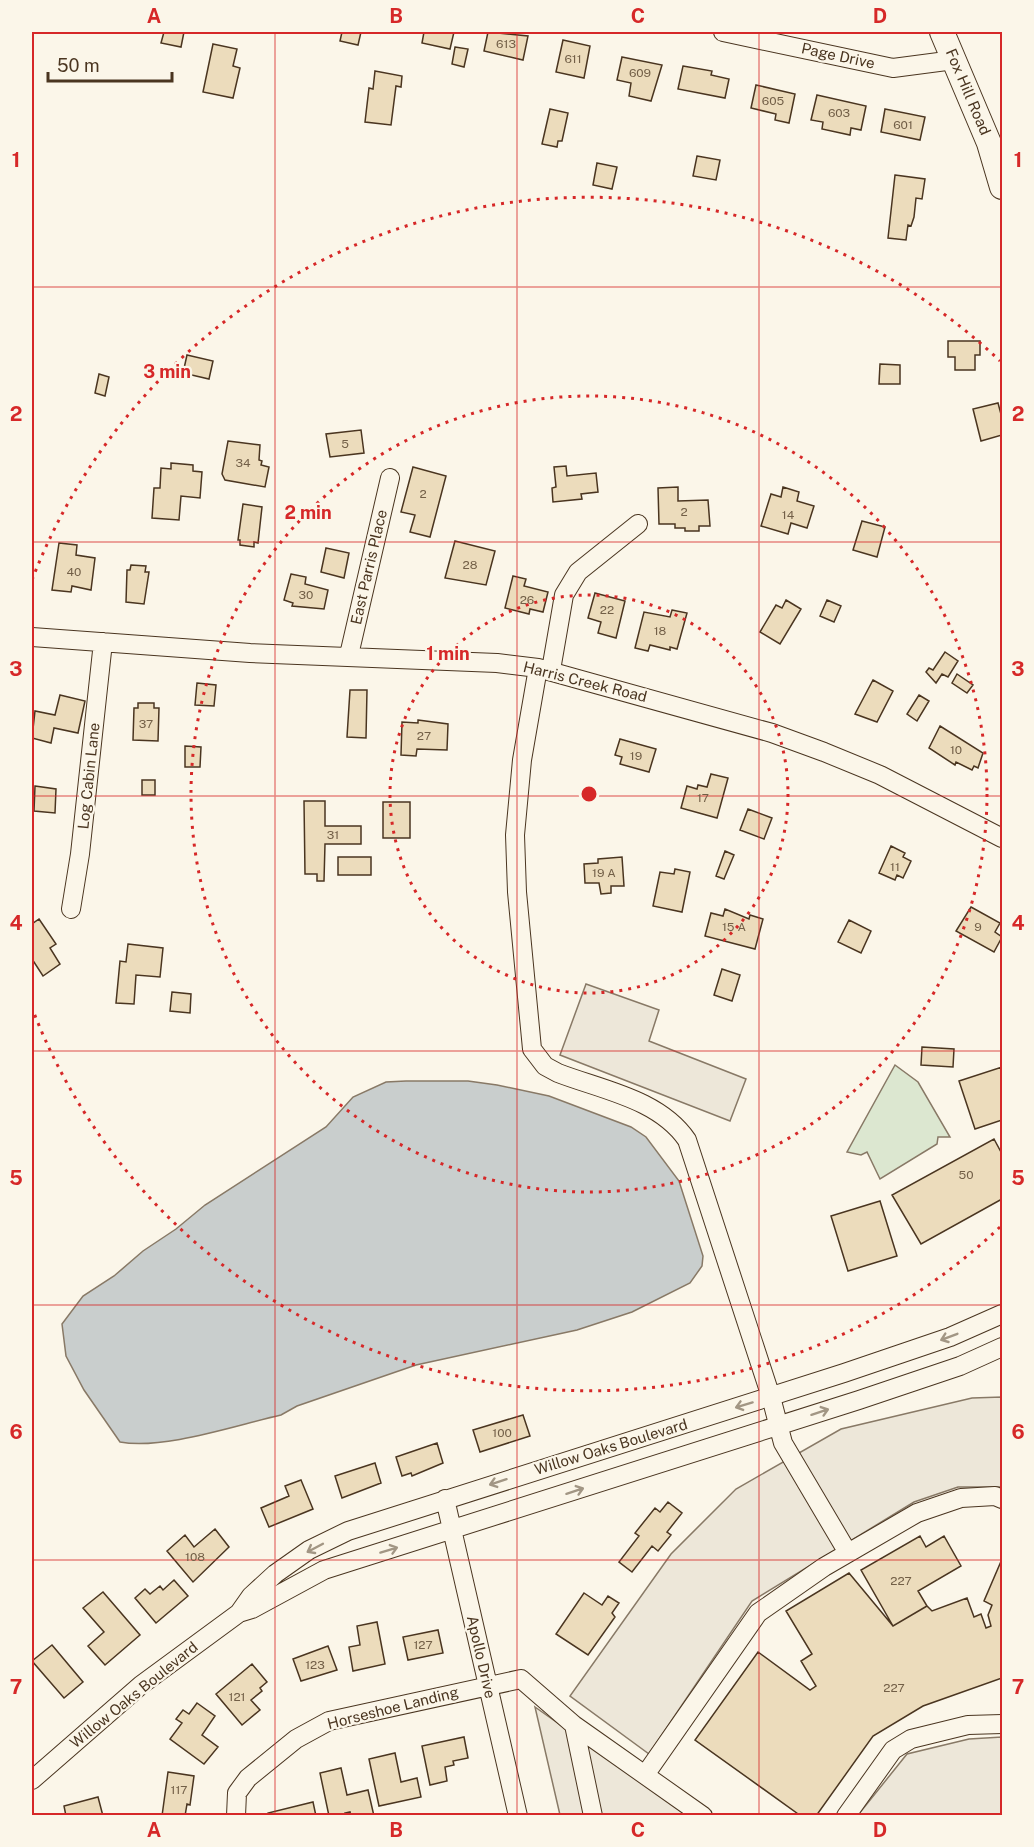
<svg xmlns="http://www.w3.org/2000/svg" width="1034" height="1847" viewBox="0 0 1034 1847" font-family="'Public Sans',sans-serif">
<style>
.green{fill:#dce7d0;stroke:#887966;stroke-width:1.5}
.parking{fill:#ede7d9;stroke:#887966;stroke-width:1.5}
.water{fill:#c9cecd;stroke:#887966;stroke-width:1.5}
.building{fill:#ecdcbc;stroke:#4a3520;stroke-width:1.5}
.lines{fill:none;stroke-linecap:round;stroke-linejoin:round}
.minor-casing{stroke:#4a3520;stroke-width:20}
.major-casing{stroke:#4a3520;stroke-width:26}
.minor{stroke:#fbf6e9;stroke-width:18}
.major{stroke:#fbf6e9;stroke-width:24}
.oneway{stroke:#a29684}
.grid{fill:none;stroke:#d62828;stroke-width:1.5;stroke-opacity:0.55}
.ring{fill:none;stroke:#d62828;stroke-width:3;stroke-dasharray:3 6}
.labels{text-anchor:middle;stroke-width:4.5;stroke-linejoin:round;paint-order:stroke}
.number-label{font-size:12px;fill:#725f47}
.street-label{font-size:15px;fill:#4a3520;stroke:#fbf6e9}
.centre{fill:#d62828;stroke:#fbf6e9;stroke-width:3}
.ring-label{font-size:18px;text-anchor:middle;font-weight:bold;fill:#d62828;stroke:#fbf6e9;stroke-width:4.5;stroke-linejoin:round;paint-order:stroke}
.neatline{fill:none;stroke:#d62828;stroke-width:2}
.grid-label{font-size:20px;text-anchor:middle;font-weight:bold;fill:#d62828}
</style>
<rect width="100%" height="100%" fill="#fbf6e9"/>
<!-- green -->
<path class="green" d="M895,1065L918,1082L950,1137H938L937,1144L880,1179L867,1152L861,1155L847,1152Z"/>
<!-- parking -->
<path class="parking" d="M586,984L659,1010L649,1041L746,1079L730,1121L560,1055Z
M1002,1397V1487H958L914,1502L752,1601L649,1754L570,1696L671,1554L736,1489L841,1429L972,1398Z
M535,1707L688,1815H560Z
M1002,1737V1815H858L907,1754L969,1739Z"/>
<!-- water -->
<path class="water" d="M406,1081H468L497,1085L549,1096L631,1127L646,1137L679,1181L703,1256L702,1266L690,1283L632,1312L577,1330L416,1365L297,1406L281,1415C236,1425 164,1450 120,1442L84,1390L66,1356L62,1324L83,1296L114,1276L143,1251L176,1229L205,1205L326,1127L353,1097L386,1082Z"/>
<!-- building -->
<path class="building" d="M164,32H184L181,47L161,43Z
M342,32H361L358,45L340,41Z
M424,32H454L450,49L422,43Z
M488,32L528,36L523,60L484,51Z
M563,40L590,46L584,78L556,72Z
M213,44L237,49L233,66L240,68L233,98L203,92Z
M455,47L468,49L464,67L452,64Z
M622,57L662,65L651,101L629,96L631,83L617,80Z
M683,66L712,71L711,75L729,79L725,98L678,89Z
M375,71L402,76L401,87L396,86L391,125L365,122L369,88L373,89Z
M756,85L795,94L789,123L775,120L776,114L751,108Z
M817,95L866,106L861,130L851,128L850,135L822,129L823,122L811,120Z
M550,109L568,113L562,141H558L557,147L542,144Z
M885,109L925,117L920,140L881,132Z
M697,156L720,160L716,180L693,176Z
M597,163L617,167L612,189L593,185Z
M895,175L925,179L922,199L916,198L914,217L911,226L908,225L906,240L888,238Z
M948,341H980V355H975V370H955V357H948Z
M187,355L213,361L209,379L183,373Z
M880,364L900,365V384H879Z
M99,374L109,377L105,396L95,393Z
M998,403L1002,418V435L981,441L973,409Z
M361,430L364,453L330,457L326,434Z
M228,441L260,445L259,460L262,461L261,465L269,467L265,487L225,480L222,474Z
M171,463L193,465V471L202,472L200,498L181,496L179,520L152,518L154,488H160L161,468L171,469Z
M566,466L567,476L596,473L598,492L581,494L582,499L553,502L552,488L556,487L554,467Z
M413,467L446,476L430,537L410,532L415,515L401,512Z
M678,487V501L708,500L710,526H699V531H685V528H675V524H659L658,488Z
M783,487L799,492L797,501L814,506L807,528L791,523L788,534L761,526L771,494L781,497Z
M243,504L262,507L258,543L254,542V547L240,545V540H238Z
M862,521L885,527L877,557L853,550Z
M455,541L495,551L486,585L445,578Z
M59,543L77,545L76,555L95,558L91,590L72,586L71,592L52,590Z
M326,548L349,553L344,578L321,572Z
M131,565L146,566L145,572H149L144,604L126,602L127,570H130Z
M291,574L306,577L305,584L328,590L324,609L292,606L293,603L284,600Z
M513,576L526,579L524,586L548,592L543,612L530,609L529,614L505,608Z
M595,593L625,601L616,638L598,633L601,622L588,618Z
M786,600L801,609L780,644L760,632L776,605L782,608Z
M827,600L841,606L834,622L820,616Z
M672,610L687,613L677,649L670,647V650L650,645L648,651L635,648L644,612L670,617Z
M945,652L958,661L948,677L942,674L936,683L926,672L929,668L933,670Z
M957,674L973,685L967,693L952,683Z
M873,680L893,691L877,722L855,714Z
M197,683L216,685L214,706L195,705Z
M350,690H367L366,738L347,737Z
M60,695L85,701L78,733L54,728L51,743L32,738L35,711L55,715Z
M919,695L929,701L917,721L907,714Z
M138,703H154V708H159L158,741L133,740L134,708H138Z
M418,720L448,724L447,750L417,749L416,756L401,755L402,722L418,723Z
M940,726L983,753L978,768L974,766L972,770L956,762L955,765L929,748Z
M620,739L656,749L649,772L620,764L622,757L615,755Z
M185,746L201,747L200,767H185Z
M711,774L728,778L717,818L681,808L687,786L697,789L698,785L707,787Z
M142,780H155V795H142Z
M35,786L56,789L55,813L34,811Z
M304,801H325V826H361V844H325L324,881H317V874H305Z
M383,802H410V838H383Z
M748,809L772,818L764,839L740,830Z
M891,846L905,853L903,857L911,861L903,878L897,875L895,880L879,873Z
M725,851L734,855L724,879L716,876Z
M338,857H371V875H338Z
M622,857L624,886H611V893L601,894L599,883H585L584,864L598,863V859Z
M675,869L690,872L682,912L653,906L660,872L674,874Z
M971,907L1000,923L995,932L1002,937L994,952L956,931Z
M725,909L749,919L750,915L763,919L755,949L705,936L711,913L723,916Z
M39,919L56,944L50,948L60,964L43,976L32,959V924Z
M849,920L871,931L861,953L838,942Z
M128,944L163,948L160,977L136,975L134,1004L116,1003L120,961L126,962Z
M722,969L740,975L732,1001L714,995Z
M172,992L191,994L190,1013L170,1011Z
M922,1047L954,1049L953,1067L921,1065Z
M1002,1067V1120L975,1129L959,1081Z
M994,1139L1002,1154V1199L921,1244L892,1195Z
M880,1201L897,1256L848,1271L831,1216Z
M523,1415L530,1436L480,1452L473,1430Z
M437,1443L443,1463L412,1476L411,1473L402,1476L396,1457Z
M375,1463L381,1483L342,1498L335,1476Z
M301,1480L313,1509L269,1527L261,1508L289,1496L285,1486Z
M668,1502L682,1513L667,1532L671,1535L658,1551L652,1546L632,1572L619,1562L639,1536L635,1533L655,1508L660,1512Z
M215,1529L229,1547L193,1582L167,1551L185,1535L194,1547Z
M920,1536L926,1547L944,1536L961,1566L918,1591L927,1606L893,1626L861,1570Z
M1002,1559V1678L923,1706L873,1736L816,1816H801L695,1740L758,1652L810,1690L816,1686L801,1661L812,1654L786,1611L849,1573L893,1626L927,1606L932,1611L967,1598L974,1617L981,1614L986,1628L991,1626L988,1615L992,1605L984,1601Z
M174,1580L188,1596L156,1623L135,1598L145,1589L150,1594L160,1586L163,1590Z
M103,1592L140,1635L105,1665L88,1646L104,1632L83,1608Z
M584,1593L602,1605L608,1596L619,1603L612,1613L615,1617L588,1655L556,1634Z
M377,1622L385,1664L353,1671L349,1647L360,1645L357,1626Z
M438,1630L443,1653L408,1660L403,1637Z
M52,1645L83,1682L64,1698L32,1661Z
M328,1646L337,1670L301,1681L293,1659Z
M252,1664L267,1682L260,1688L262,1691L251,1700L260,1710L242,1725L216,1694Z
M197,1703L215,1716L202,1735L218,1747L204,1764L170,1739L182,1723L176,1719L183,1710L189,1714Z
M464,1737L468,1758L453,1761L454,1765L445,1767L447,1781L430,1785L422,1746Z
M395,1753L401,1782L417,1778L421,1797L379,1806L369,1759Z
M341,1768L347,1795L368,1790L374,1816H351L350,1812L345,1813L346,1816H329L320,1773Z
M168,1772L194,1776L190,1805L187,1804L185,1816H162Z
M98,1797L103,1816H66L64,1806Z
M313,1802L316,1816H268V1813Z"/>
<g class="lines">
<defs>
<path id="minor" d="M723,32L893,68L954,60
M32,637L250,653L497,663L538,668L772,733L824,752L880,775L1002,838
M349,655L390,478
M538,668L522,760L515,835L517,892L532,1049L545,1066L558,1073C602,1090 659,1099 687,1140L771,1397L783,1443L848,1553
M551,670L564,595L578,572L638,524
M71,909L80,854L103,642
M445,1499L518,1816
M239,1613L252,1609L324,1570L859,1400L960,1366L1002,1347
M574,1725L593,1816
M645,1775L758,1613L824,1567L917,1513L961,1498L995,1496L1002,1499
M32,1780L141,1685L239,1613L251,1596L275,1574L309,1550L348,1531L844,1373L950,1337L1002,1314
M236,1816L237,1793L248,1778L296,1739L329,1721L521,1679L574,1725L703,1816
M846,1816L893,1750L911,1739L968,1725L1002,1724"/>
<path id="major" d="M942,32L989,143L1002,187"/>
</defs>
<!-- minor casing -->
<use href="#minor" class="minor-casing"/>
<!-- major casing -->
<use href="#major" class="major-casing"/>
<!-- minor -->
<use href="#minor" class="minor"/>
<!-- major -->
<use href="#major" class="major"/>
</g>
<!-- one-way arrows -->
<defs><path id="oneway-shaft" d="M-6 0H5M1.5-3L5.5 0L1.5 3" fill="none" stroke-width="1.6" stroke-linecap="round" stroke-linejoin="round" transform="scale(1.5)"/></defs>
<g class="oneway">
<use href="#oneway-shaft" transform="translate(949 1337) rotate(159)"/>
<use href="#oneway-shaft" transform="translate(744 1405) rotate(163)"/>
<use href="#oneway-shaft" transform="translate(820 1412) rotate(-18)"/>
<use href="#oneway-shaft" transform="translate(498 1482) rotate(162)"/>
<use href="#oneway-shaft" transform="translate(575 1491) rotate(-18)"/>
<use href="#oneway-shaft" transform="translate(315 1548) rotate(152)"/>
<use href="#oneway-shaft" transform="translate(389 1550) rotate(-17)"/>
</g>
<!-- grid -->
<path class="grid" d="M275,32V1816M517,32V1816M759,32V1816M32,287H1002M32,542H1002M32,796H1002M32,1051H1002M32,1305H1002M32,1560H1002"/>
<!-- distance rings -->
<g class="ring">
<circle cx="589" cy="794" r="199"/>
<circle cx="589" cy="794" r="398"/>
<path d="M1000 1227A597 597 0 0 1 32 1008M32 580A597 597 0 0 1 1000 361"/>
</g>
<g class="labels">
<!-- number labels -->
<g class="number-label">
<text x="506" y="48">613</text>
<text x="573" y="63">611</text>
<text x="640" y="77">609</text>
<text x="773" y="105">605</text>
<text x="839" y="117">603</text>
<text x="903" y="129">601</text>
<text x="345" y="448">5</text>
<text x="243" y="467">34</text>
<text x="423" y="498">2</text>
<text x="684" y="516">2</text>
<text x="788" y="519">14</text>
<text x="470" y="569">28</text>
<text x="74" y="576">40</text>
<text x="306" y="599">30</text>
<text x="527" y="604">26</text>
<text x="607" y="614">22</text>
<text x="660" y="635">18</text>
<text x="146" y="728">37</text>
<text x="424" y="740">27</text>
<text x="956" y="754">10</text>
<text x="636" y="760">19</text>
<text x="703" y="802">17</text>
<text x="333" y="839">31</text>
<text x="895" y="871">11</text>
<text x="604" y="877">19 A</text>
<text x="734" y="931">15 A</text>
<text x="978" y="931">9</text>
<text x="966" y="1179">50</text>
<text x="502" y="1437">100</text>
<text x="195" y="1561">108</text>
<text x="901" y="1585">227</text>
<text x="423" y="1649">127</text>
<text x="315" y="1669">123</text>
<text x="894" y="1692">227</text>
<text x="237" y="1701">121</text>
<text x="179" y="1794">117</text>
</g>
<!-- street labels -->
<g class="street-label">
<text transform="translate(838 56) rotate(12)" y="5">Page Drive</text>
<text transform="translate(968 92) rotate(67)" y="5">Fox Hill Road</text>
<text transform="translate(369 567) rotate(-77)" y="5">East Parris Place</text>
<text transform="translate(585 682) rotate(14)" y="5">Harris Creek Road</text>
<text transform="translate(89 776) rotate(-84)" y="5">Log Cabin Lane</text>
<text transform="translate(611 1447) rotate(-17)" y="5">Willow Oaks Boulevard</text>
<text transform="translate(481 1657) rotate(77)" y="5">Apollo Drive</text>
<text transform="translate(134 1695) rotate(-39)" y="5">Willow Oaks Boulevard</text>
<text transform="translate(393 1708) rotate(-14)" y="5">Horseshoe Landing</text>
</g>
</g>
<circle cx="589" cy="794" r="9" class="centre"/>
<g class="ring-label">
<text x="167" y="378">3 min</text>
<text x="308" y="519">2 min</text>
<text x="448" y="660">1 min</text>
</g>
<!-- border -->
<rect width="1034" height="1847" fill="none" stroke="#fbf6e9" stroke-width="66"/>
<!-- scale -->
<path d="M48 72v9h124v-9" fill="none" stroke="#4a3520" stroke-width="3"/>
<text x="57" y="72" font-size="18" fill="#4a3520" stroke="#fbf6e9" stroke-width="4.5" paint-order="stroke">50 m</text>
<rect x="33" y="33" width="968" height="1781" class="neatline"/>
<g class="grid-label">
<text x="154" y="23">A</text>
<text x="396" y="23">B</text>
<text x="638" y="23">C</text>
<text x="880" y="23">D</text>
<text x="16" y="167">1</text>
<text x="1018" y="167">1</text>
<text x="16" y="421">2</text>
<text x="1018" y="421">2</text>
<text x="16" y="676">3</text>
<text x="1018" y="676">3</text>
<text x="16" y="930">4</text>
<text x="1018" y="930">4</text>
<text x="16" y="1185">5</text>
<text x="1018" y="1185">5</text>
<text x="16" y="1439">6</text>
<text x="1018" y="1439">6</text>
<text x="16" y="1694">7</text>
<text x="1018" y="1694">7</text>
<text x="154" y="1837">A</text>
<text x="396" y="1837">B</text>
<text x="638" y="1837">C</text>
<text x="880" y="1837">D</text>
</g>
</svg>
